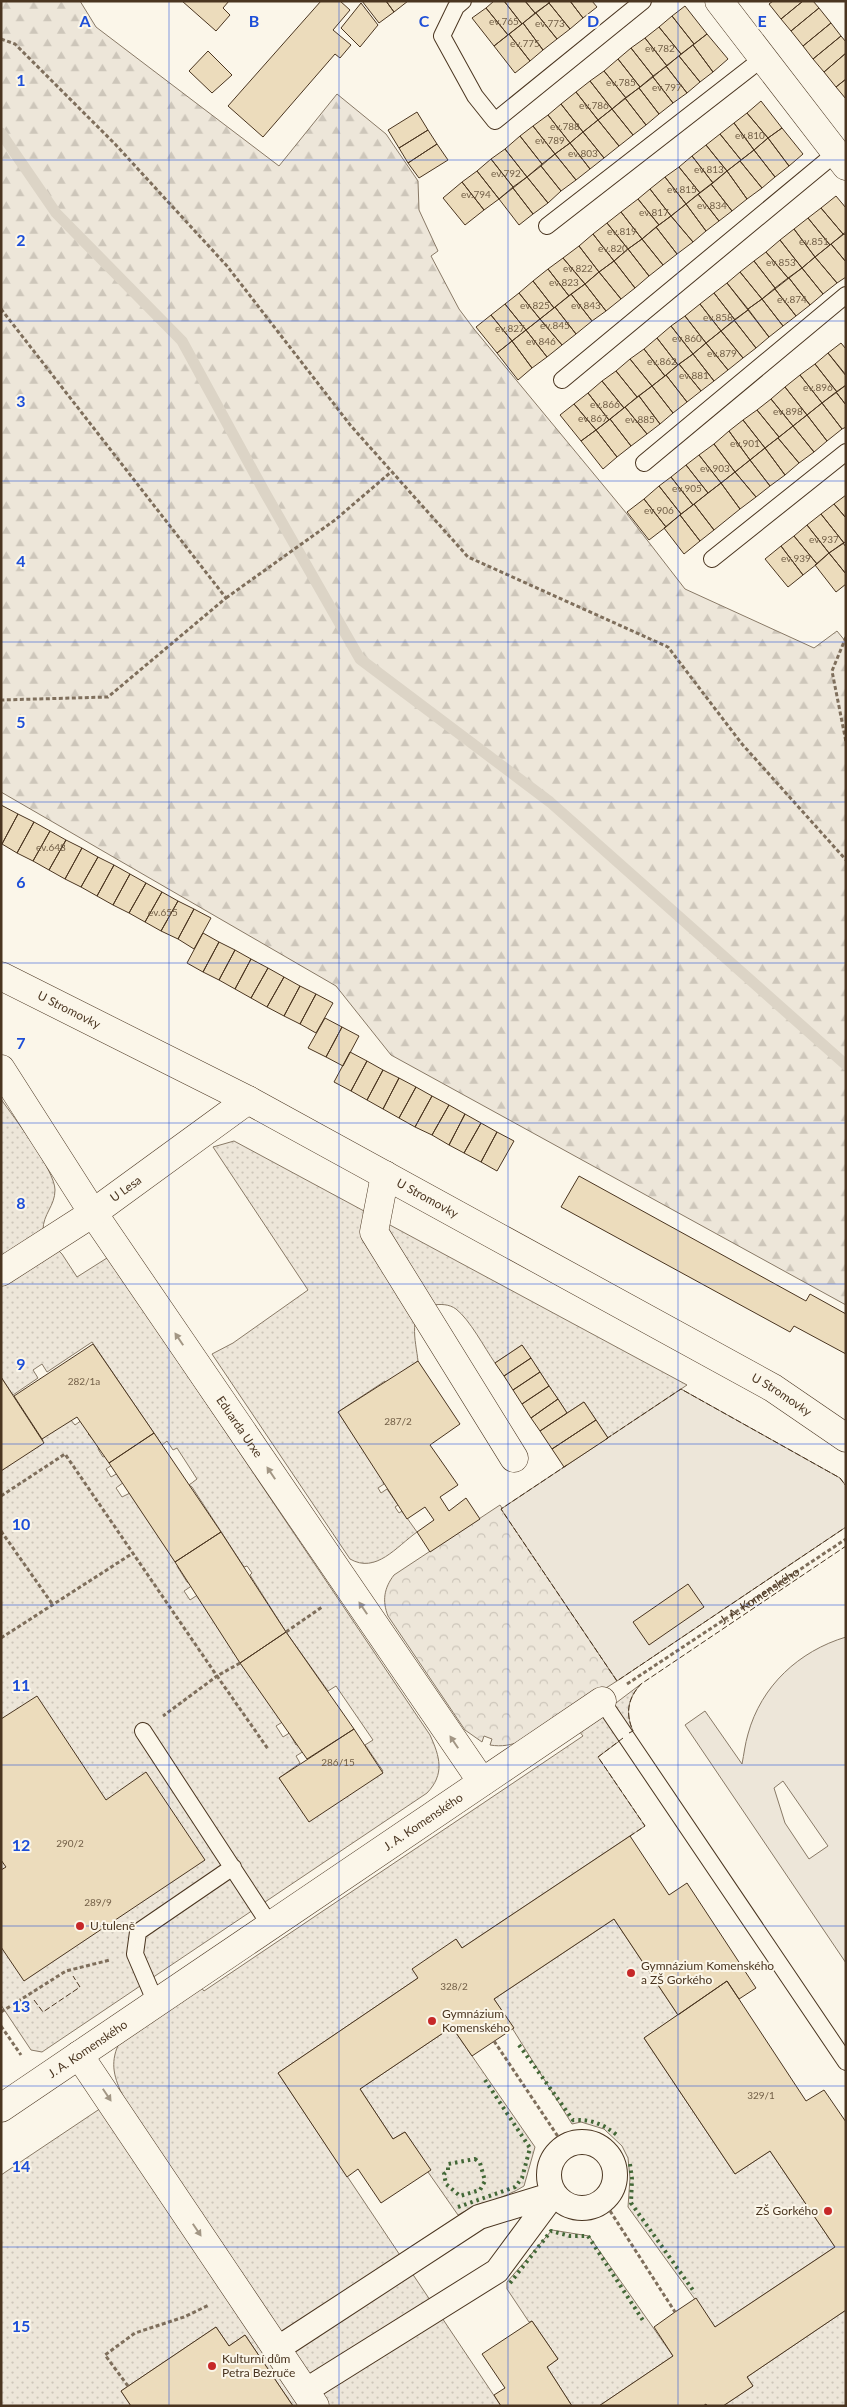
<svg xmlns="http://www.w3.org/2000/svg" width="847" height="2407" viewBox="0 0 847 2407" font-family="Lato,sans-serif">
<style>
.grass{fill:url(#grass-dots);stroke:#887966}
.forest{fill:url(#forest-firs);stroke:#887966}
.park{fill:url(#park-crowns);stroke:#887966}
.garden{fill:#ede6d9;stroke:#887966;fill-rule:evenodd}
.lines{fill:none;stroke-linecap:round;stroke-linejoin:round}
.stream{stroke:#dcd4c6;stroke-width:11}
.building{fill:#ecdcbc;stroke:#4a3520}
.service-casing{stroke:#4a3520;stroke-width:18}
.pedestrian-casing{stroke:#4a3520;stroke-width:26}
.minor-casing{stroke:#4a3520;stroke-width:29}
.path{stroke:#7f6f5c;stroke-width:3;stroke-dasharray:4 2.5;stroke-linecap:butt}
.service{stroke:#fbf6e9;stroke-width:16}
.pedestrian{stroke:#fbf6e9;stroke-width:24}
.minor{stroke:#fbf6e9;stroke-width:28}
.hedge{stroke:#436837;stroke-width:4;stroke-dasharray:2.5 4;stroke-linecap:butt}
.fence{stroke:#4a3520;stroke-width:1;stroke-dasharray:6 2.5;stroke-linecap:butt}
.oneway{fill:#a29684}
.grid{fill:none;stroke:#1d4ed8;stroke-width:1;stroke-opacity:0.55}
.poi-dot{fill:#c62828;stroke:#fbf6e9;stroke-width:2}
.labels{text-anchor:middle;stroke-width:4;stroke-linejoin:round;paint-order:stroke}
.number-label{font-size:10px;fill:#725f47}
.street-label{font-size:12px;fill:#4a3520;stroke:#fbf6e9}
.poi-label{font-size:12px;fill:#4a3520;stroke:#fbf6e9;text-anchor:start}
.grid-label{font-size:16px;text-anchor:middle;font-weight:bold;fill:#1d4ed8;stroke:#fbf6e9;stroke-width:4;stroke-linejoin:round;paint-order:stroke}
</style>
<defs>
<pattern id="grass-dots" width="8" height="8" patternUnits="userSpaceOnUse" patternTransform="scale(1.25)"><rect width="8" height="8" fill="#ede6d9"/><path d="M2 2h.1M6 6h.1" fill="none" stroke="#cdc6ba" stroke-width="1.8" stroke-linecap="round"/></pattern>
<pattern id="forest-firs" width="22" height="20" patternUnits="userSpaceOnUse" patternTransform="scale(1.25)"><rect width="22" height="20" fill="#ede6d9"/><path d="M5 1l3.5 6h-7zM16 11l3.5 6h-7z" fill="#cdc6ba"/></pattern>
<pattern id="park-crowns" width="20" height="18" patternUnits="userSpaceOnUse" patternTransform="scale(1.25)"><rect width="20" height="18" fill="#ede6d9"/><path d="M2 6a3 3 0 1 1 6 0M12 15a3 3 0 1 1 6 0" fill="none" stroke="#cdc6ba"/></pattern>
</defs>
<rect width="100%" height="100%" fill="#fbf6e9"/>
<!-- grass -->
<path class="grass" d="M1,1099C14,1118 55,1170 55,1190C55,1206 43,1214 43,1230L1,1258Z
M234,1141L687,1385L608,1438L584,1402L567,1413L522,1345L495,1363C484,1347 470,1320 456,1309C449,1304 441,1304 433,1305C406,1309 416,1342 418,1361L386,1383L385,1381L338,1412L383,1479L384,1484L378,1488L381,1493L387,1489L398,1505L395,1507L399,1513L402,1511L417,1532C396,1547 376,1574 350,1559L212,1354L233,1343L308,1290L213,1147Z
M55,1247L62,1254L77,1277L107,1258L111,1262L430,1735C440,1757 445,1774 427,1793L42,2052L31,2050L1,2005V1469L43,1441L42,1438L70,1419L75,1425L82,1420L90,1432L88,1434L100,1447L98,1449L103,1457L106,1456L112,1465L106,1469L111,1477L118,1473L124,1482L116,1488L122,1497L130,1493L179,1564L177,1566L187,1582L193,1585L184,1591L190,1600L199,1594L284,1721L276,1726L283,1737L291,1732L293,1734L291,1736L296,1745L299,1744L304,1751L296,1756L300,1763L279,1778L309,1820L383,1771L365,1745L373,1740L336,1686L328,1691L286,1632L250,1575L252,1573L247,1566L244,1567L192,1487L189,1485L197,1479L177,1448L173,1450L167,1441L162,1445L92,1342L47,1372L42,1364L33,1370L38,1378L13,1395L1,1377V1283Z
M641,1684C628,1698 625,1712 633,1731L598,1757L645,1826L462,1948L456,1939L418,1978L278,2073L501,2406H293L245,2335L229,2346L216,2327L121,2391L131,2406H1V2175L122,2094C113,2075 110,2061 120,2041L199,1985L204,1991L583,1736L579,1731Z
M614,1919L678,2015L644,2038L735,2174L770,2151L835,2247L715,2327L628,2207L630,2178L628,2158L622,2146L604,2129L581,2122L572,2124L494,1999Z
M452,2027L535,2147L524,2186C504,2199 479,2203 458,2215L428,2172L430,2170L405,2132L393,2139L360,2089Z
M552,2230L589,2236L673,2356L599,2406H572L547,2367L558,2359L532,2321L529,2322L507,2289V2282Z
M846,2310V2406H723L753,2386L747,2377Z"/>
<!-- forest -->
<path class="forest" d="M1,1H80L96,27L279,166L337,94L386,134L418,181L419,210L438,251L431,256L459,309L474,329L627,514L685,589L814,648L837,631L846,642V1305L391,1055L336,986L1,792Z"/>
<!-- park -->
<path class="park" d="M500,1505L617,1681L522,1741C511,1745 502,1747 490,1745L492,1739L484,1736L482,1742L465,1730L388,1616C382,1601 384,1588 394,1575Z"/>
<!-- garden -->
<path class="garden" d="M681,1389L840,1478L846,1486V1527L617,1681L501,1509Z
M846,1637V1963L685,1725L705,1711L742,1764C744,1754 745,1744 748,1734C761,1686 799,1651 846,1637ZM783,1781L828,1846L809,1859L785,1823L774,1788Z"/>
<g class="lines">
<!-- stream -->
<path class="stream" d="M1,133L56,213L182,341L264,491L360,659L550,802L846,1065"/>
</g>
<!-- building -->
<path class="building" d="M182,1H229L223,8L230,15L216,31Z
M321,1H340L350,10L333,30L351,45L340,58L335,54L263,137L228,106Z
M362,1H386L394,12L379,23Z
M386,1H408L394,12Z
M494,1H504L522,24L508,35L486,8Z
M504,1H525L535,13L522,24Z
M525,1H548L549,3L535,13Z
M551,1H570L583,18L570,29L549,3Z
M570,1H592L597,7L583,18Z
M773,1H803L781,19L769,4Z
M803,1H813L819,8L791,31L781,19Z
M361,3L378,25L360,47L341,28Z
M549,3L570,29L557,39L536,13Z
M685,6L707,34L694,44L672,16Z
M486,8L508,35L494,46L472,18Z
M819,8L831,23L803,46L791,31Z
M536,13L557,39L543,50L523,23Z
M672,16L694,44L681,54L659,27Z
M523,23L543,50L530,61L509,34Z
M831,23L841,36L813,59L803,46Z
M659,27L681,54L667,66L645,38Z
M509,34L530,61L515,73L494,46Z
M707,34L728,59L713,72L693,45Z
M841,36L846,42V53L824,72L813,59Z
M645,38L667,66L653,76L631,48Z
M693,45L713,72L700,82L679,56Z
M631,48L653,76L640,87L618,59Z
M208,51L232,75L212,93L189,71Z
M846,53V79L836,87L824,72Z
M679,56L700,82L687,93L666,66Z
M618,59L640,87L626,98L604,71Z
M666,66L687,93L673,103L653,77Z
M604,71L626,98L612,109L590,81Z
M653,77L673,103L659,114L639,88Z
M846,79V99L836,87Z
M590,81L612,109L598,120L576,92Z
M639,88L659,114L646,125L625,98Z
M576,92L598,120L583,132L561,104Z
M625,98L646,125L633,135L612,109Z
M761,101L782,128L768,138L747,113Z
M561,104L583,132L570,143L548,115Z
M612,109L633,135L619,146L598,120Z
M417,112L428,130L399,148L388,130Z
M747,113L768,138L754,150L734,123Z
M548,115L570,143L555,154L533,126Z
M598,120L619,146L604,158L583,132Z
M734,123L754,150L741,160L720,134Z
M533,126L555,154L542,164L520,136Z
M782,128L803,154L789,166L768,138Z
M428,130L437,144L408,163L399,148Z
M583,132L604,158L590,169L570,143Z
M720,134L741,160L727,171L706,145Z
M520,136L542,164L527,177L505,149Z
M768,138L789,166L775,177L754,150Z
M570,143L590,169L576,180L555,154Z
M437,144L448,160L419,178L408,163Z
M706,145L727,171L713,183L692,156Z
M505,149L527,177L513,187L491,159Z
M754,150L775,177L762,188L740,161Z
M555,154L576,180L561,191L541,166Z
M692,156L713,183L700,193L679,167Z
M491,159L513,187L499,199L477,171Z
M740,161L762,188L747,199L727,171Z
M541,166L561,191L548,203L527,177Z
M679,167L700,193L686,204L665,177Z
M477,171L499,199L484,210L462,182Z
M727,171L747,199L732,211L711,184Z
M527,177L548,203L533,214L513,188Z
M665,177L686,204L671,216L650,189Z
M462,182L484,210L465,225L443,198Z
M711,184L732,211L719,221L698,194Z
M513,188L533,214L519,225L499,199Z
M650,189L671,216L659,225L638,199Z
M698,194L719,221L706,231L686,204Z
M836,196L846,208V232L843,234L821,208Z
M638,199L659,225L642,239L621,212Z
M686,204L706,231L693,242L671,216Z
M821,208L843,234L830,245L808,218Z
M621,212L642,239L628,249L607,223Z
M671,216L693,242L677,254L656,227Z
M808,218L830,245L815,257L794,229Z
M607,223L628,249L614,261L593,234Z
M656,227L677,254L663,265L642,239Z
M794,229L815,257L802,268L780,240Z
M593,234L614,261L599,272L579,246Z
M844,234L846,235V262L831,244Z
M642,239L663,265L649,276L628,249Z
M780,240L802,268L788,278L766,252Z
M831,244L846,262V277L837,283L815,257Z
M579,246L599,272L585,284L563,258Z
M628,249L649,276L635,288L614,261Z
M766,252L788,278L775,288L754,261Z
M815,257L837,283L823,294L802,268Z
M563,258L585,284L569,296L548,269Z
M614,261L635,288L621,299L599,272Z
M754,261L775,288L762,299L740,272Z
M802,268L823,294L810,305L789,278Z
M548,269L569,296L554,308L533,281Z
M599,272L621,299L606,311L585,284Z
M740,272L762,299L748,309L727,283Z
M789,278L810,305L796,316L775,289Z
M533,281L554,308L540,319L519,293Z
M727,283L748,310L735,320L714,293Z
M585,284L606,311L592,321L571,294Z
M775,289L796,316L783,326L762,299Z
M519,293L540,319L526,330L505,304Z
M714,293L735,320L721,331L700,304Z
M571,294L592,321L576,334L555,307Z
M762,299L783,326L769,337L748,309Z
M505,304L526,330L512,341L491,315Z
M700,304L721,331L706,343L685,316Z
M555,307L576,334L562,345L540,319Z
M748,310L769,337L756,348L734,320Z
M491,315L512,341L497,353L476,327Z
M685,316L706,343L693,354L671,326Z
M540,319L562,345L547,357L526,330Z
M734,320L756,348L743,358L721,331Z
M671,326L693,354L678,365L657,338Z
M526,330L547,357L532,368L512,341Z
M721,331L743,358L728,370L706,343Z
M657,338L678,365L665,376L644,349Z
M512,341L532,368L518,380L497,353Z
M706,343L728,370L714,381L693,354Z
M841,343L846,349V375L828,353Z
M644,349L665,376L652,386L630,359Z
M828,353L846,376V385L837,392L815,364Z
M693,354L714,381L701,391L679,364Z
M630,359L652,386L637,397L616,371Z
M679,364L701,391L687,402L666,375Z
M815,364L837,392L822,403L800,375Z
M616,371L637,397L624,408L602,381Z
M666,375L687,402L673,413L652,386Z
M800,375L822,403L807,415L785,387Z
M602,381L624,408L609,420L588,393Z
M846,385V405L836,392Z
M652,386L673,413L660,424L639,396Z
M785,387L807,415L793,426L771,399Z
M836,392L846,405V427L842,429L822,403Z
M588,393L609,420L596,430L574,404Z
M639,396L660,424L647,434L625,407Z
M771,399L793,426L779,437L757,410Z
M822,403L842,429L827,441L807,415Z
M574,404L596,430L581,441L560,415Z
M625,407L647,434L631,446L610,419Z
M757,410L779,437L765,448L743,420Z
M807,415L827,441L814,452L793,426Z
M610,419L631,446L617,457L596,430Z
M743,420L765,448L750,460L729,431Z
M793,426L814,452L799,463L778,438Z
M596,430L617,457L603,469L581,441Z
M729,431L750,460L735,472L714,444Z
M778,438L799,463L785,475L765,448Z
M714,444L735,472L721,483L699,455Z
M765,448L785,475L770,486L750,460Z
M699,455L721,483L708,493L686,465Z
M750,460L770,486L756,497L735,472Z
M686,465L708,493L693,505L671,477Z
M735,472L756,497L740,509L721,483Z
M671,477L693,505L681,514L659,486Z
M721,483L740,509L714,530L694,504Z
M659,486L681,514L666,527L644,499Z
M846,495V518L834,504Z
M644,499L666,527L649,540L627,512Z
M694,504L714,530L700,541L680,515Z
M834,504L846,518V541L844,543L821,514Z
M821,514L844,543L829,553L807,525Z
M680,515L700,541L684,554L664,528Z
M807,525L829,553L817,564L794,536Z
M794,536L817,564L803,575L781,546Z
M843,543L846,547V574L829,553Z
M781,546L803,575L788,587L765,559Z
M829,553L846,574V584L836,592L815,565Z
M1,805L18,814L2,844H1Z
M18,814L34,822L17,853L2,844Z
M34,822L50,831L33,861L17,853Z
M50,831L66,840L49,870L33,861Z
M66,840L82,848L65,879L49,870Z
M82,848L98,857L81,887L65,879Z
M98,857L114,865L97,896L81,887Z
M114,865L130,874L113,905L97,896Z
M130,874L146,883L129,913L113,905Z
M146,883L162,892L145,922L129,913Z
M162,892L178,901L161,931L145,922Z
M178,901L194,909L178,939L161,931Z
M194,909L211,918L194,949L178,939Z
M203,933L219,942L203,972L187,963Z
M219,942L235,950L219,980L203,972Z
M235,950L251,959L235,989L219,980Z
M251,959L268,968L251,998L235,989Z
M268,968L284,977L267,1007L251,998Z
M284,977L300,986L284,1016L267,1007Z
M300,986L316,994L300,1024L284,1016Z
M316,994L333,1003L316,1033L300,1024Z
M325,1018L342,1027L326,1057L308,1048Z
M342,1027L359,1036L343,1066L326,1057Z
M350,1052L367,1061L351,1091L334,1082Z
M367,1061L383,1070L367,1100L351,1091Z
M383,1070L399,1078L383,1109L367,1100Z
M399,1078L416,1087L399,1118L383,1109Z
M416,1087L432,1096L415,1127L399,1118Z
M432,1096L449,1105L432,1135L415,1127Z
M449,1105L465,1114L449,1145L432,1135Z
M465,1114L481,1123L464,1153L449,1145Z
M481,1123L497,1132L481,1162L464,1153Z
M497,1132L514,1141L497,1171L481,1162Z
M579,1176L806,1301L810,1294L846,1314V1354L794,1326L790,1332L561,1207Z
M93,1344L154,1433L109,1463L77,1417L42,1439L14,1396Z
M522,1345L531,1358L504,1376L495,1363Z
M531,1358L540,1372L513,1390L504,1376Z
M418,1361L460,1424L430,1445L458,1485L440,1497L449,1511L466,1498L480,1519L430,1552L417,1532L434,1520L425,1507L407,1519L338,1412Z
M540,1372L549,1386L522,1404L513,1390Z
M1,1377L44,1443L1,1471Z
M549,1386L558,1399L531,1418L522,1404Z
M558,1399L567,1413L540,1431L531,1418Z
M584,1402L596,1420L552,1449L540,1431Z
M596,1420L608,1438L564,1467L552,1449Z
M154,1433L221,1532L175,1562L109,1463Z
M221,1532L286,1632L240,1663L175,1562Z
M688,1584L704,1607L649,1645L633,1622Z
M286,1632L354,1729L307,1759L240,1663Z
M37,1696L106,1800L146,1772L205,1860L24,1981L1,1947V1870L6,1867L1,1860V1719Z
M354,1729L383,1773L309,1822L279,1778Z
M630,1836L669,1895L687,1883L756,1988L739,1999L727,1981L678,2015L614,1919L494,1999L514,2028L472,2056L452,2027L360,2089L393,2139L405,2132L431,2170L381,2203L358,2169L347,2177L278,2073L418,1978L412,1969L456,1939L462,1948Z
M727,1981L806,2101L824,2090L846,2122V2310L747,2377L753,2386L723,2406H707L706,2404L703,2406H599L673,2356L654,2327L675,2312L696,2298L715,2327L835,2247L770,2151L735,2174L644,2038Z
M532,2321L558,2359L547,2367L572,2406H501L494,2395L505,2388L482,2354Z
M216,2327L229,2346L245,2335L293,2406H131L121,2391Z"/>
<g class="lines">
<defs>
<path id="service" d="M463,1L456,7L442,36L475,96L495,121L643,1
M547,226L763,58
M562,380L836,153
M644,463L846,295
M712,559L846,452
M602,1701L846,2062
M143,1731L270,1925
M156,2003L135,1954L138,1932L233,1867"/>
<path id="pedestrian" d="M549 2175a33 33 0 1 1 66 0a33 33 0 1 1-66 0Z
M277,2349L479,2217L554,2194L497,2271L305,2391"/>
<g id="minor">
<path d="M719,1L846,166"/>
<path id="s2" d="M1,976L248,1100L773,1388L846,1438"/>
<path id="s3" d="M1,1069L93,1213L482,1782"/>
<path d="M385,1175L374,1232L514,1458"/>
<path id="s4" d="M1,1272L93,1213L248,1100"/>
<path d="M79,2055L315,2406"/>
<path id="s5" d="M1,2108L602,1701"/>
</g>
</defs>
<!-- service casing -->
<use href="#service" class="service-casing"/>
<!-- pedestrian casing -->
<use href="#pedestrian" class="pedestrian-casing"/>
<!-- minor casing -->
<use href="#minor" class="minor-casing"/>
<!-- path -->
<g class="path">
<path d="M1,39L15,44L115,144L227,266L351,426L468,557L668,647L742,744L846,860"/>
<path d="M1,309L226,598L108,697L1,700"/>
<path d="M226,598L335,520L391,472"/>
<path d="M846,637L832,671L846,742"/>
<path d="M1,1496L65,1454L217,1676L163,1716"/>
<path d="M1,1531L53,1605"/>
<path d="M286,1632L322,1607"/>
<path d="M1,1638L133,1553"/>
<path d="M240,1663L217,1676L268,1749"/>
<path id="s1" d="M627,1684L846,1539"/>
<path d="M1,2012L66,1971L110,1960"/>
<path d="M1,2026L21,2055"/>
<path d="M494,2041L565,2147"/>
<path d="M603,2200L675,2312"/>
<path d="M128,2386L105,2355L135,2333L184,2317L209,2305"/>
</g>
<!-- service -->
<use href="#service" class="service"/>
<!-- pedestrian -->
<use href="#pedestrian" class="pedestrian"/>
<!-- minor -->
<use href="#minor" class="minor"/>
<!-- hedge -->
<path class="hedge" d="M519,2045L573,2120C591,2119 603,2124 617,2135
M475,2159L480,2163L485,2181L480,2190L460,2196L446,2184L444,2174L448,2171V2164Z
M630,2164L632,2179L631,2203L695,2293
M458,2207L515,2187L522,2178L530,2148L485,2080
M510,2283L551,2231L570,2236H588L644,2322"/>
<!-- fence -->
<path class="fence" d="M606,1439L681,1389L840,1478L846,1486
M567,1465L501,1509L617,1681L846,1527
M629,1733L633,1731C625,1713 628,1698 641,1684L846,1546
M623,1738L598,1757L645,1826L630,1836
M34,2000L43,2012L80,1987L73,1976"/>
</g>
<!-- one-way arrows -->
<defs><path id="oneway-solid" d="M-6-.8H1V-3.2L6.5 0L1 3.2V.8H-6Z" transform="scale(1.25)"/></defs>
<g class="oneway">
<use href="#oneway-solid" transform="translate(179 1339) rotate(-124)"/>
<use href="#oneway-solid" transform="translate(271 1473) rotate(-124)"/>
<use href="#oneway-solid" transform="translate(363 1608) rotate(-124)"/>
<use href="#oneway-solid" transform="translate(454 1742) rotate(-124)"/>
<use href="#oneway-solid" transform="translate(107 2095) rotate(56)"/>
<use href="#oneway-solid" transform="translate(197 2230) rotate(56)"/>
</g>
<!-- grid -->
<path class="grid" d="M169,1V2406M339,1V2406M508,1V2406M678,1V2406M1,160H846M1,321H846M1,481H846M1,642H846M1,802H846M1,963H846M1,1123H846M1,1284H846M1,1444H846M1,1605H846M1,1765H846M1,1926H846M1,2086H846M1,2247H846"/>
<!-- markers -->
<g class="poi-dot">
<circle cx="80" cy="1926" r="5"/>
<circle cx="631" cy="1973" r="5"/>
<circle cx="432" cy="2021" r="5"/>
<circle cx="828" cy="2211" r="5"/>
<circle cx="212" cy="2366" r="5"/>
</g>
<g class="labels">
<!-- number labels -->
<g class="number-label">
<text x="504" y="25">ev.765</text>
<text x="550" y="27">ev.773</text>
<text x="525" y="47">ev.775</text>
<text x="660" y="52">ev.782</text>
<text x="621" y="86">ev.785</text>
<text x="667" y="91">ev.797</text>
<text x="594" y="109">ev.786</text>
<text x="565" y="130">ev.788</text>
<text x="750" y="139">ev.810</text>
<text x="550" y="144">ev.789</text>
<text x="583" y="157">ev.803</text>
<text x="709" y="173">ev.813</text>
<text x="506" y="177">ev.792</text>
<text x="682" y="193">ev.815</text>
<text x="476" y="198">ev.794</text>
<text x="712" y="209">ev.834</text>
<text x="654" y="216">ev.817</text>
<text x="622" y="235">ev.819</text>
<text x="814" y="245">ev.851</text>
<text x="613" y="252">ev.820</text>
<text x="781" y="266">ev.853</text>
<text x="578" y="272">ev.822</text>
<text x="564" y="286">ev.823</text>
<text x="792" y="303">ev.874</text>
<text x="535" y="309">ev.825</text>
<text x="586" y="309">ev.843</text>
<text x="718" y="321">ev.858</text>
<text x="555" y="329">ev.845</text>
<text x="510" y="332">ev.827</text>
<text x="687" y="342">ev.860</text>
<text x="541" y="345">ev.846</text>
<text x="722" y="357">ev.879</text>
<text x="662" y="365">ev.862</text>
<text x="694" y="379">ev.881</text>
<text x="818" y="391">ev.896</text>
<text x="605" y="408">ev.866</text>
<text x="788" y="415">ev.898</text>
<text x="593" y="422">ev.867</text>
<text x="640" y="423">ev.885</text>
<text x="745" y="447">ev.901</text>
<text x="715" y="472">ev.903</text>
<text x="687" y="492">ev.905</text>
<text x="659" y="514">ev.906</text>
<text x="824" y="543">ev.937</text>
<text x="796" y="562">ev.939</text>
<text x="51" y="851">ev.648</text>
<text x="163" y="916">ev.655</text>
<text x="84" y="1385">282/1a</text>
<text x="398" y="1425">287/2</text>
<text x="338" y="1766">286/15</text>
<text x="70" y="1847">290/2</text>
<text x="98" y="1906">289/9</text>
<text x="454" y="1990">328/2</text>
<text x="761" y="2099">329/1</text>
</g>
<!-- street labels -->
<g class="street-label">
<text dy="4" stroke="none"><textPath href="#s2" startOffset="76">U Stromovky</textPath></text>
<text dy="4" stroke="none"><textPath href="#s4" startOffset="150">U Lesa</textPath></text>
<text dy="4" stroke="none"><textPath href="#s2" startOffset="481">U Stromovky</textPath></text>
<text dy="4" stroke="none"><textPath href="#s2" startOffset="886">U Stromovky</textPath></text>
<text dy="4" stroke="none"><textPath href="#s3" startOffset="430">Eduarda Urxe</textPath></text>
<text dy="4" stroke="none"><textPath href="#s1" startOffset="159">J. A. Komenského</textPath></text>
<text dy="4" stroke="none"><textPath href="#s5" startOffset="510">J. A. Komenského</textPath></text>
<text dy="4" stroke="none"><textPath href="#s5" startOffset="105">J. A. Komenského</textPath></text>
</g>
<!-- poi labels -->
<g class="poi-label">
<text x="90" y="1930">U tuleně</text>
<text x="641" y="1970">Gymnázium Komenského<tspan x="641" dy="14">a ZŠ Gorkého</tspan></text>
<text x="442" y="2018">Gymnázium<tspan x="442" dy="14">Komenského</tspan></text>
<text x="818" y="2215" text-anchor="end">ZŠ Gorkého</text>
<text x="222" y="2363">Kulturní dům<tspan x="222" dy="14">Petra Bezruče</tspan></text>
</g>
</g>
<g class="grid-label">
<text x="85" y="27">A</text>
<text x="254" y="27">B</text>
<text x="424" y="27">C</text>
<text x="593" y="27">D</text>
<text x="762" y="27">E</text>
<text x="21" y="86">1</text>
<text x="21" y="246">2</text>
<text x="21" y="407">3</text>
<text x="21" y="567">4</text>
<text x="21" y="728">5</text>
<text x="21" y="888">6</text>
<text x="21" y="1049">7</text>
<text x="21" y="1209">8</text>
<text x="21" y="1370">9</text>
<text x="21" y="1530">10</text>
<text x="21" y="1691">11</text>
<text x="21" y="1851">12</text>
<text x="21" y="2012">13</text>
<text x="21" y="2172">14</text>
<text x="21" y="2332">15</text>
</g>
<!-- border -->
<rect width="847" height="2407" fill="none" stroke="#4a3520" stroke-width="5"/>
</svg>
